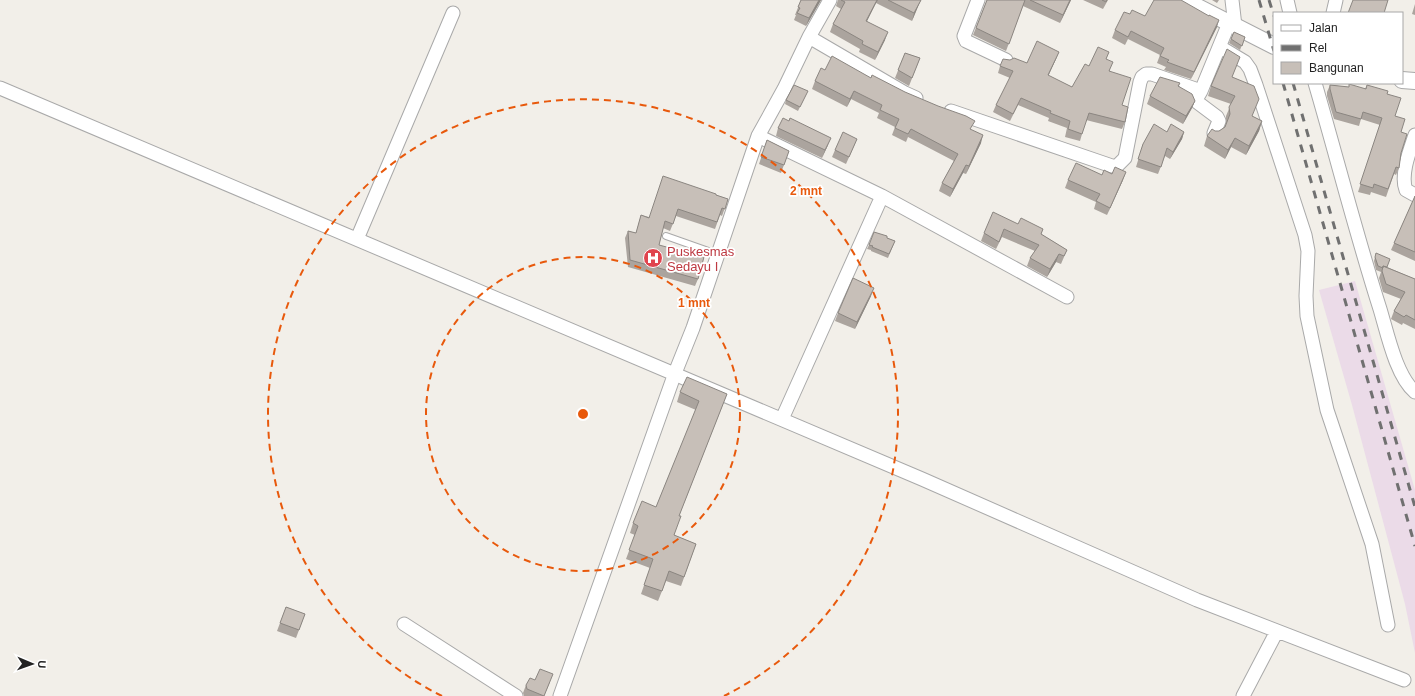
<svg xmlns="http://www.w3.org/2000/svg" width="1415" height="696" viewBox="0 0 1415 696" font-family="Arial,sans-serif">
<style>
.industrial{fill:#ebdbe8}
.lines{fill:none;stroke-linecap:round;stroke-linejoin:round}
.service-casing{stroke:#a9a9a9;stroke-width:8}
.minor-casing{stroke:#a9a9a9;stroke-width:15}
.tertiary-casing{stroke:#a9a9a9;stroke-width:18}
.service{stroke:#fff;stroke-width:6}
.minor{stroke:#fff;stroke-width:13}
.tertiary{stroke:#fff;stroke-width:16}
.rail{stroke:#707070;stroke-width:3;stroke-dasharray:8 8;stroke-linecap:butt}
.wall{fill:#aba49e}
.shaded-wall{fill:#8b8681}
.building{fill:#c7bfb8;stroke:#8b8681}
.ring{fill:none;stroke:#e8590c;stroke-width:2;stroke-dasharray:7 5}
.labels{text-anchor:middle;stroke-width:3.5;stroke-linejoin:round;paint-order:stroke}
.health-label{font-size:13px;fill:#be3a42;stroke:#fff;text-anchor:start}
.centre{fill:#e8590c;stroke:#fff;stroke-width:2}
.ring-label{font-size:12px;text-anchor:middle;font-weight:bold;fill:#e8590c;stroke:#fff;stroke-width:3.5;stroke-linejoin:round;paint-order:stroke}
</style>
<rect width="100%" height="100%" fill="#f2efe9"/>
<!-- industrial -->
<path class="industrial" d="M1355,281L1415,490V653L1405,604L1352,405L1319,290Z"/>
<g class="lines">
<defs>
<path id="service" d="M666,236L717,254"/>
<path id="minor" d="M978,0L964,36L966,41L1006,60
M1232,0L1235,26
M1287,0L1290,13
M1333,13L1336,0
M809,37L905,93L916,98
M1220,47L1245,62L1250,69L1256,85L1305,235L1308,251L1306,296L1307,316L1327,410L1372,544L1388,625
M1315,83C1337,158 1356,234 1380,309C1387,332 1396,376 1415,392
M0,88L922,479L1197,600L1404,680
M1201,91L1197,98V102L1217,117L1219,121L1214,133
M951,111L1112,166H1117L1125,158L1140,82L1142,77L1146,74H1152L1201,91L1229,23
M1415,135C1410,150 1400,175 1406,190L1415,195
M758,136L882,196L1067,297
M357,239L453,13
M782,419L882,196
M404,624L516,696
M560,696L675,373L693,328L758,136L784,89L809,37L830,0
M1243,696L1277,631"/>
<path id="tertiary" d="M1184,0L1274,46
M1402,80L1415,81"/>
</defs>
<!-- service casing -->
<use href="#service" class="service-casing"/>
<!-- minor casing -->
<use href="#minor" class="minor-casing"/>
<!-- tertiary casing -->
<use href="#tertiary" class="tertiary-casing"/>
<!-- service -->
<use href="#service" class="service"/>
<!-- minor -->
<use href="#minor" class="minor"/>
<!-- tertiary -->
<use href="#tertiary" class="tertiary"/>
<!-- rail -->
<path class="rail" d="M1259,0L1274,51
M1269,0L1274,16
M1283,83L1415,546
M1293,83L1415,507"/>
</g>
<!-- wall -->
<path class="wall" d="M801,0H821L806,26L794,20L796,15H795Z
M838,0H921L912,21L876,3L867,21L885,40L875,60L859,52L860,49L830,32L833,24L841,9L836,6Z
M987,0H1071L1060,23L1023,6L1006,51L973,35Z
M1083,0H1108L1103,9Z
M1212,0H1219L1217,3Z
M1415,4V15L1412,14Z
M1130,14L1217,27L1191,79L1164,70L1166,67L1157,63L1160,55L1128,39L1125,45L1112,38L1115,30Z
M1234,32L1245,37L1240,50L1229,43Z
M1059,52L1056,59L1048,76L1072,87L1089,66L1109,52L1106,59L1110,71L1122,105L1125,122L1122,129L1086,120L1080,141L1065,137L1067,128L1048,121L1049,118L1018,105L1010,121L993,112L996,105L1010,78L998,73L1000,66L1010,60L1027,63Z
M905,53L920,58L909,86L895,78Z
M825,70L871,78L971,130L981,143L966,174L963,173L950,197L939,191L942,183L954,161L908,137L906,142L892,135L895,127L877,118L879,113L851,99L847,107L812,89L815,81Z
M1232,77L1252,116L1262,121L1259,131L1246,155L1231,147L1225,159L1204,146L1207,136L1215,131H1219L1225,127L1226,123V116L1231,104L1208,96L1211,86Z
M1180,83L1179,86L1195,101L1192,108L1183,124L1147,104L1150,96Z
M1330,85L1365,89L1367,85L1387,94L1401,132V153L1399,168L1396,175L1394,174L1386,197L1371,192L1370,195L1358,192L1380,125L1361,119L1359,126L1334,119L1327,96V92Z
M806,94L798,111L785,104L786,100Z
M789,121L828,145L822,158L776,136L778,128Z
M1167,132H1184L1182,139L1170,159L1165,156L1158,174L1136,167L1143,144Z
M857,139L854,146L846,164L832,157L835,150Z
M767,140L789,151L781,173L759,164Z
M1102,175L1123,180L1107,215L1094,209L1096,202L1065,188L1068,180Z
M716,195L728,199L722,216L720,215L715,229L676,216L670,231L663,228L659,245L698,279L695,286L628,267L625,238L628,231L636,233L641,215L649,217Z
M1415,196V261L1391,250Z
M1018,224L1043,229L1041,234L1067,250L1061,264L1056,262L1047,277L1027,266L1030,258L1035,251L1002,237L996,249L981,241L984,233Z
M887,238L895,241L888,258L871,251V250L867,249L869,245Z
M1376,253L1387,267L1415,279V329L1403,323L1402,325L1391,319L1394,311L1401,299L1383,292L1379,278L1381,272L1376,270L1374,261Z
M871,296L855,329L835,321L838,313Z
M680,392L727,394L679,516L674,535L696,544L681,586L666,581L658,601L641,594L650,568L626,559L635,535L630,533L633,523L656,507L696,410L677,402Z
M286,607L305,614L296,638L277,631Z
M535,680L550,682L544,696H524L523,693L526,685Z"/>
<!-- shaded-wall -->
<path class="shaded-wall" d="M819,0H821L806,26L809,18Z
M877,0H878L876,3L863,29L866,21Z
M921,0L918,6L912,21L914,13Z
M1070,0H1071L1060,23L1063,15Z
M1219,20L1217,27L1191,79L1194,72Z
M888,32L885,40L875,60L878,52Z
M1059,52L1056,59L1045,83L1048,75Z
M854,91L851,99L847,107L850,99Z
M1195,101L1192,108L1183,124L1186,116Z
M1262,121L1259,131L1246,155L1249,146Z
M1184,132L1182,139L1170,159L1173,152Z
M983,135L981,143L966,174L969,166Z
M831,138L828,145L822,158L825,150Z
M1235,138L1231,147L1225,159L1228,150Z
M966,165L963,173L950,197L953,189Z
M1126,172L1123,180L1107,215L1110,208Z
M1059,254L1056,262L1047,277L1050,269Z
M874,288L871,296L855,329L857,322Z"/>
<!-- building -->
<path class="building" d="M801,0H819L809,18L797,13L800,8L798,7Z
M841,0H877L866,21L888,32L878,52L862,44L863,41L833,24L845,2Z
M888,0H921L914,13Z
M987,0H1025L1009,44L976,28Z
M1030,0H1070L1063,15Z
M1102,0H1107L1106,2Z
M1154,0H1181L1209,16V15L1219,20L1194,72L1167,62L1169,60L1160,56L1164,48L1131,31L1128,37L1115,30L1124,12L1130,14L1132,10L1145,16Z
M1353,0H1388L1384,13H1348Z
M1234,32L1245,37L1242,46L1231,39Z
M1037,41L1059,52L1048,75L1072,87L1085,64L1089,66L1098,47L1109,52L1106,59L1113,62L1109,71L1131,78L1122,105L1128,107L1125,122L1089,113L1082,134L1068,129L1070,121L1050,113L1051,111L1021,98L1013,114L996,105L1013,71L1000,66L1003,59L1010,60L1014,58L1027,63Z
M1227,49L1240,57L1232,77L1254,86L1259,99L1252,116L1262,121L1249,146L1235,138L1228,150L1207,136L1212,129L1215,131H1219L1225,127L1230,114L1229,107L1235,96L1211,86Z
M905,53L920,58L912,78L898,70Z
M832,56L871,78L872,75L905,92L938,106L966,116L975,121L970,129L983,135L969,166L966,165L953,189L942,183L958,154L911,129L908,134L895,128L899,119L880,110L882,105L854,91L850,99L815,81L821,68L825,70Z
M1160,77L1180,83L1178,86L1192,94L1195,101L1186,116L1150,96Z
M1349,84L1366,89L1367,85L1388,91L1387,94L1401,98L1395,116L1405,119L1401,132L1407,134L1401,153L1399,168L1396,167L1388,189L1374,184L1373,188L1360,184L1382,118L1363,112L1361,119L1336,112L1330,89V85L1349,87Z
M794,85L808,91L800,107L786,100Z
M783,118L789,121L790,118L831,138L825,150L778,128Z
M1154,124L1167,132L1171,124L1184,132L1173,152L1167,148L1161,167L1138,159L1143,144Z
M843,132L857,139L849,157L835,150Z
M767,140L789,151L784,165L761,157Z
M1076,163L1102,175L1104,170L1112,174L1115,167L1126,172L1110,208L1096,201L1100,194L1068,180Z
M663,176L716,194V195L728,199L725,209L722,208L717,222L678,209L673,224L665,221L659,245L704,257L698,279L630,260L628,231L636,233L641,215L649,218Z
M1415,196V252L1394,243Z
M993,212L1018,224L1021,218L1043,229L1041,234L1067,250L1064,256L1059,254L1050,269L1030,258L1039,245L1004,229L999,242L984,233Z
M874,232L887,236V238L895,241L889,254L872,247L873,246L869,245Z
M1376,253L1390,259L1387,267L1383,266V268L1378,266L1375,257Z
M1383,266L1415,279V320L1406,315L1404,317L1394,311L1405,292L1386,284L1382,271Z
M853,278L874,288L857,322L838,313Z
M687,377L727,394L679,516H681L674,535L696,544L684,577L669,571L662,591L644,585L653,559L629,550L638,526L633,523L642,501L656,507L699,401L680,392Z
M286,607L305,614L299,630L280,623Z
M540,669L553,674L544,696L527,689L526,685L530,678L535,680Z"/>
<!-- distance rings -->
<g class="ring">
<circle cx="583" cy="414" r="157"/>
<path d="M442 696A315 315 0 1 1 724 696"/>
</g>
<!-- icons -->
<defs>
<symbol id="hospital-disc" viewBox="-11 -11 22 22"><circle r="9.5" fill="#e0444e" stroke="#fff"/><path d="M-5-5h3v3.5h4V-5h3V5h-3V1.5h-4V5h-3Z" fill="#fff"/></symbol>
</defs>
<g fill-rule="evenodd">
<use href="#hospital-disc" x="642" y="247" width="22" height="22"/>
</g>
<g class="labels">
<!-- health labels -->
<g class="health-label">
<text x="667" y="256">Puskesmas<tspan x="667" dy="15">Sedayu I</tspan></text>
</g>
</g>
<circle cx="583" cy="414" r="6" class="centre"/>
<g class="ring-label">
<text x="806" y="195">2 mnt</text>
<text x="694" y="307">1 mnt</text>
</g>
<!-- legend -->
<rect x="1273" y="12" width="130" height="72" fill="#ffffff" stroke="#a7a7a7"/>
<rect x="1281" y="25" width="20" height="6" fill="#ffffff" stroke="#a7a7a7"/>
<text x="1309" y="32" font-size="12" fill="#222222">Jalan</text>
<rect x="1281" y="45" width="20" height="6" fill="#707070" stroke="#a7a7a7"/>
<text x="1309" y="52" font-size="12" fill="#222222">Rel</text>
<rect x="1281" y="62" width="20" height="12" fill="#c7bfb8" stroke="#a7a7a7"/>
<text x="1309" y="72" font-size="12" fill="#222222">Bangunan</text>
<!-- north arrow -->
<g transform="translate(32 664) rotate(92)" stroke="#ffffff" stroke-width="3" paint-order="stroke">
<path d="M0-3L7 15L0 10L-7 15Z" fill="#222222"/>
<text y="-6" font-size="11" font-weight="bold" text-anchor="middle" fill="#222222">U</text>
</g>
</svg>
